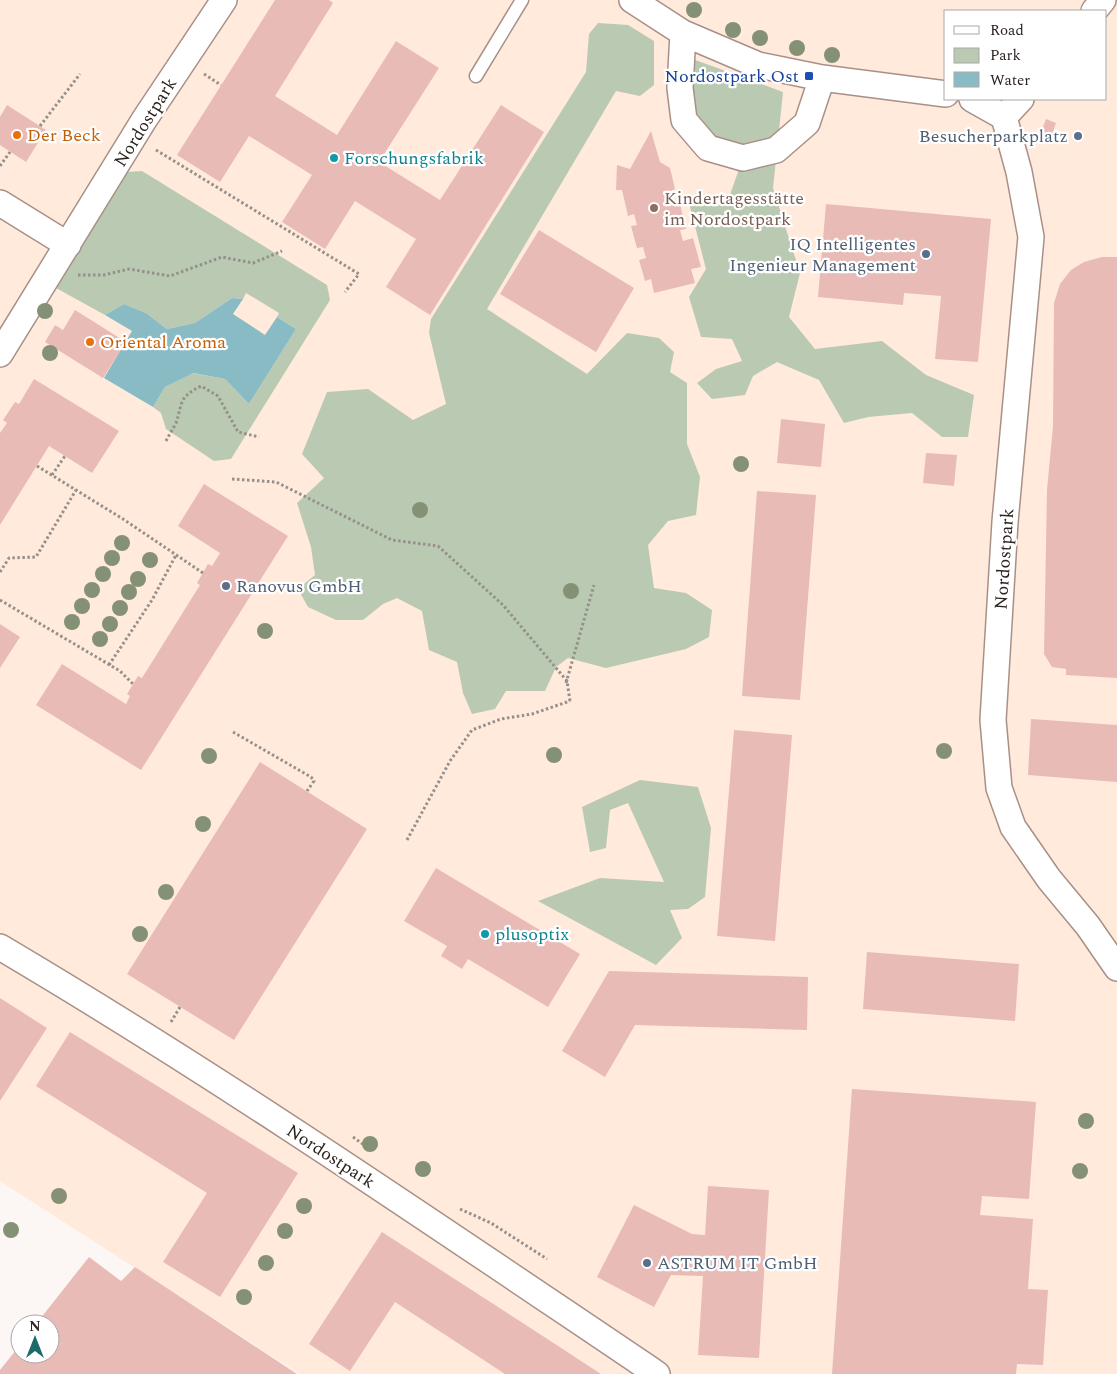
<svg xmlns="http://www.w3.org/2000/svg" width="1117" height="1374" viewBox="0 0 1117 1374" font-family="Spectral,serif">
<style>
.commercial{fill:#ffeadc;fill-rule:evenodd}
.green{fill:#bacab2}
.water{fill:#89bbc5}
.building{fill:#e9bbb6}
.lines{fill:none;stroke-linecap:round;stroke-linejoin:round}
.service-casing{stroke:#a99087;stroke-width:15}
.minor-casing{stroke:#a99087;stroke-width:28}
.path{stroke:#96908d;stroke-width:3;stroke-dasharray:2.5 2.5;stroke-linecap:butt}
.service{stroke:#fff;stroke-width:12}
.minor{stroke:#fff;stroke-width:25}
.tree{fill:#849174}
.transit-dot{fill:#1a4fb4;stroke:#fff;stroke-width:2}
.food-dot{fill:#e8710a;stroke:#fff;stroke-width:2}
.service-dot{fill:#5c6f8a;stroke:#fff;stroke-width:2}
.culture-dot{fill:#0f9aa8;stroke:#fff;stroke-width:2}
.education-dot{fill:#8d6e63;stroke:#fff;stroke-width:2}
.labels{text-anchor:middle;stroke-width:4.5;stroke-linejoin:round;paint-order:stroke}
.transit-label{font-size:18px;fill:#164399;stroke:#fff;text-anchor:end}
.street-label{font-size:18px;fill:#2c231f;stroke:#fff}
.food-label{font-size:18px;fill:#c56008;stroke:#fff;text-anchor:start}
.service-label{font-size:18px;fill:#4e5e75;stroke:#fff;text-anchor:end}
.culture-label{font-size:18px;fill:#0d838f;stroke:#fff;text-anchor:start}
.education-label{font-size:18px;fill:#785e54;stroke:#fff;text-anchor:start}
</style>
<rect width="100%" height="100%" fill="#fcf7f5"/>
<!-- commercial -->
<path class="commercial" d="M0,0H1117V1374H300L0,1181ZM946,11H1106V99H946Z"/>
<!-- green -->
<path class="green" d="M598,23L628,25L654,41V85L640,96L616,91L487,309L587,374L627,333L659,338L674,352L670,372L687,383V444L700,477L696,515L668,521L648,545L654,588L686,593L712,610L709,637L686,649L606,668L568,658L556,667L545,691H506L495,709L472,714L463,693L457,662L429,650L422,611L397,598L383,604L363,620H336L308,607L298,589L315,575L311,547L297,503L324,478L302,454L327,392L368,389L413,420L446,404L429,333L431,319L586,72L589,34Z
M687,57L783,92L773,188L800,273L789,317L815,349L882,341L926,375L974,395L968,437H942L912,413L868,417L844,423L819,380L777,362L753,376L745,395L712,399L697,383L716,369L742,361L732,339L701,337L689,297L706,269L689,203L700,197L726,206L738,172L704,134L688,102Z
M142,171L327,285L330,300L231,459L214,461L166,429L161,413L153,407L165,387L192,373L225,379L249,404L296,329L277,317L279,313L246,293L243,299L232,298L195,323L167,329L146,313L124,304L105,315L56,288L127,172Z
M640,780L698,787L711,828L705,897L688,909L670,910L682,938L656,965L538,901L600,878L664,882L628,803L610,810L606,848L590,852L582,807Z"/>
<!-- water -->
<path class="water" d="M232,298L243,299L233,314L265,335L277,317L296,329L249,404L225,379L193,373L165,387L153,407L104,378L132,331L105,315L124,304L146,313L167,329L195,323Z"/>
<!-- building -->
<path class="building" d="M275,0H329L333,3L275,96L337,135L396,41L439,68L379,162L440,200L501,105L544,132L430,315L386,287L416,239L355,201L325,249L282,222L312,175L249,136L220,182L177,155Z
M7,105L46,130L26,162L0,145V117Z
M1046,119L1056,123L1049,143L1038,140Z
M651,131L660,162L670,168L675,189L669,192L672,202L679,200L686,229L680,230L683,241L693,238L701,267L691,269L695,283L654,293L651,279L645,281L639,260L646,258L643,247L637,248L631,226L637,225L634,214L628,216L622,190H616L617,165L630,169Z
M826,204L991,219L978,362L935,359L941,296L904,293L903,305L818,297Z
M539,230L634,288L596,352L500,294Z
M1102,257H1117V678L1066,675V669L1052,667L1044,654L1047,490L1053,426L1054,303L1060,284L1071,270L1084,262Z
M75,310L126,342L103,378L45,342L55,325L63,330Z
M34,379L119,431L92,473L49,446L0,525V433L7,423L3,420L15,402L19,404Z
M781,419L825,424L821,467L777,463Z
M926,453L957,455L954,486L923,483Z
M204,484L288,536L141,770L36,705L62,664L126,704L130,696L127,694L138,676L142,678L200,585L197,583L208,564L212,566L220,553L178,526Z
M757,491L816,495L800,700L742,696Z
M0,624L20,637L0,668Z
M1031,719L1117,725V782L1028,775Z
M734,730L792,735L775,941L717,936Z
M260,762L367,829L234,1040L127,974Z
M436,868L580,954L548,1007L468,959L462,969L441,956L447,946L404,921Z
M867,952L1019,964L1015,1021L863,1009Z
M609,971L808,977L807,1030L635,1025L605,1077L562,1051Z
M0,998L47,1028L0,1101Z
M70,1032L298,1173L220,1297L163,1262L207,1193L36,1086Z
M852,1089L1036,1102L1029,1199L982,1196L980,1215L1033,1219L1028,1289L1048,1290L1043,1365L1017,1364L1016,1374H832Z
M708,1186L769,1190L759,1358L698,1355L703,1276L671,1275L654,1307L597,1277L634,1205L692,1234L705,1235Z
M382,1232L532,1329L601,1374H505L395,1302L350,1371L309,1344Z
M89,1257L121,1281L135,1267L297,1374H0V1370L20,1345V1354H50V1324H36Z"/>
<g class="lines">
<defs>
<path id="service" d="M476,76L522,0"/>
<path id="minor" d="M632,0L683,33L758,65L822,78L946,94
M1094,11L1103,0
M683,33L680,88L684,120L708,148L743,158L776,150L807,123L822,78
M972,99L1004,117L1019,172L1031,237L1005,522L993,720L999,788L1013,827L1049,879L1088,926L1117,968
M1004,117L1021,99
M0,203L68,245
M0,354L144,120L224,0
M0,947C225,1080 440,1228 657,1374"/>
</defs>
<!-- service casing -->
<use href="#service" class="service-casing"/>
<!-- minor casing -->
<use href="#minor" class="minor-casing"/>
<!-- path -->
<path class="path" d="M204,74L221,85
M40,126L80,74
M156,150L359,274L345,292
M0,166L10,152
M78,275H104L129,269L170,276L222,257L253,263L282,251
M166,441C169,435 173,429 176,423C183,402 178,398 201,386L218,396L238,432L259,437
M37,466L123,519L203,573
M52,475L65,456
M232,479L276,482L392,540L438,546L503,605L567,681L570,701
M0,572L9,558L36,557L76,490
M0,600L120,671L133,684
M109,665L152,600L176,555
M566,683L594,585
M233,732L311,777L314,781L307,791
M407,840L450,761L472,730L501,719L532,714L570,701
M171,1022L180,1007
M353,1137L364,1145
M460,1209L491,1223L547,1259"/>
<!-- service -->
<use href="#service" class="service"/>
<!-- minor -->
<use href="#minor" class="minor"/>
</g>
<!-- trees -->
<g class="tree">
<circle cx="694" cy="10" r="8"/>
<circle cx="733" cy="30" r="8"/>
<circle cx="760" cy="38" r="8"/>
<circle cx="797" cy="48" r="8"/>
<circle cx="832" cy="55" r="8"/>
<circle cx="45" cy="311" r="8"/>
<circle cx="50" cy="353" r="8"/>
<circle cx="741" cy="464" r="8"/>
<circle cx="420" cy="510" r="8"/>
<circle cx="122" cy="543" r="8"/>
<circle cx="112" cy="558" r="8"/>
<circle cx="150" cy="560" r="8"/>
<circle cx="103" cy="574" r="8"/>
<circle cx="138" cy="579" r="8"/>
<circle cx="92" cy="590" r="8"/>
<circle cx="571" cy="591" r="8"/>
<circle cx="129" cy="592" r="8"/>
<circle cx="82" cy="606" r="8"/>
<circle cx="120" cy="608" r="8"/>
<circle cx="72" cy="622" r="8"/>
<circle cx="110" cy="624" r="8"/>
<circle cx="265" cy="631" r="8"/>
<circle cx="100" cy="639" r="8"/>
<circle cx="944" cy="751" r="8"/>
<circle cx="554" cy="755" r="8"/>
<circle cx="209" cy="756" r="8"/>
<circle cx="203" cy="824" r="8"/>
<circle cx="166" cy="892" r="8"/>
<circle cx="140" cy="934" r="8"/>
<circle cx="1086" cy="1121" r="8"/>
<circle cx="370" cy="1144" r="8"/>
<circle cx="423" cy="1169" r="8"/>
<circle cx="1080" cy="1171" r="8"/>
<circle cx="59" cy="1196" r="8"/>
<circle cx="304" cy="1206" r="8"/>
<circle cx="11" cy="1230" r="8"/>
<circle cx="285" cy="1231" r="8"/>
<circle cx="266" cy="1263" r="8"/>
<circle cx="244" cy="1297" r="8"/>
</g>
<!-- markers -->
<rect class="transit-dot" x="804" y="71" width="10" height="10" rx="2.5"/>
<g class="food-dot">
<circle cx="17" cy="135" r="5"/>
<circle cx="90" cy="342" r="5"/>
</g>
<g class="service-dot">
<circle cx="1078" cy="136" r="5"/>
<circle cx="926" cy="254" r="5"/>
<circle cx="226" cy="586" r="5"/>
<circle cx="647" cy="1263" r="5"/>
</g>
<g class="culture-dot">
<circle cx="334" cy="158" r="5"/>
<circle cx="485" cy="934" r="5"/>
</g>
<circle class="education-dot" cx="654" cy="208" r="5"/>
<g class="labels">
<!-- transit labels -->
<g class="transit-label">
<text x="799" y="82">Nordostpark Ost</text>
</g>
<!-- street labels -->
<g class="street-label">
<text transform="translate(145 122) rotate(-58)" y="6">Nordostpark</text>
<text transform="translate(1004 559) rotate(-86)" y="6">Nordostpark</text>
<text transform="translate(331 1156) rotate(33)" y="6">Nordostpark</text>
</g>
<!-- food labels -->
<g class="food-label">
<text x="27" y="141">Der Beck</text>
<text x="100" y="348">Oriental Aroma</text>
</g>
<!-- service labels -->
<g class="service-label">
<text x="1068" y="142">Besucherparkplatz</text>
<text x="916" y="250">IQ Intelligentes<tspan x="916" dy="21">Ingenieur Management</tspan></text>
<text x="236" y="592" text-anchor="start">Ranovus GmbH</text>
<text x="657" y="1269" text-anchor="start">ASTRUM IT GmbH</text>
</g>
<!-- culture labels -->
<g class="culture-label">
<text x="344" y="164">Forschungsfabrik</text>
<text x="495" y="940">plusoptix</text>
</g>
<!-- education labels -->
<g class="education-label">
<text x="664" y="204">Kindertagesstätte<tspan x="664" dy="21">im Nordostpark</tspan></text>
</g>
</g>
<!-- legend -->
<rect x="944" y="10" width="162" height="90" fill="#ffffff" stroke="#aba7a5"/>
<rect x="954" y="26" width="25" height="8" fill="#ffffff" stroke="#aba7a5"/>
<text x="990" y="35" font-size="15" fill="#2c231f">Road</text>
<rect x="954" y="48" width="25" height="15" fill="#bacab2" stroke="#aba7a5"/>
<text x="990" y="60" font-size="15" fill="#2c231f">Park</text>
<rect x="954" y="72" width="25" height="15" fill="#89bbc5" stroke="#aba7a5"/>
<text x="990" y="85" font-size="15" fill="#2c231f">Water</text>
<!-- north arrow -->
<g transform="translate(35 1339)"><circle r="24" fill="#ffffff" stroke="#aba7a5"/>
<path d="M0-4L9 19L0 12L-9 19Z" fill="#1d6a6b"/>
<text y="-8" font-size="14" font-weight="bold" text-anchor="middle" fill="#2c231f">N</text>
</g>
</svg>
